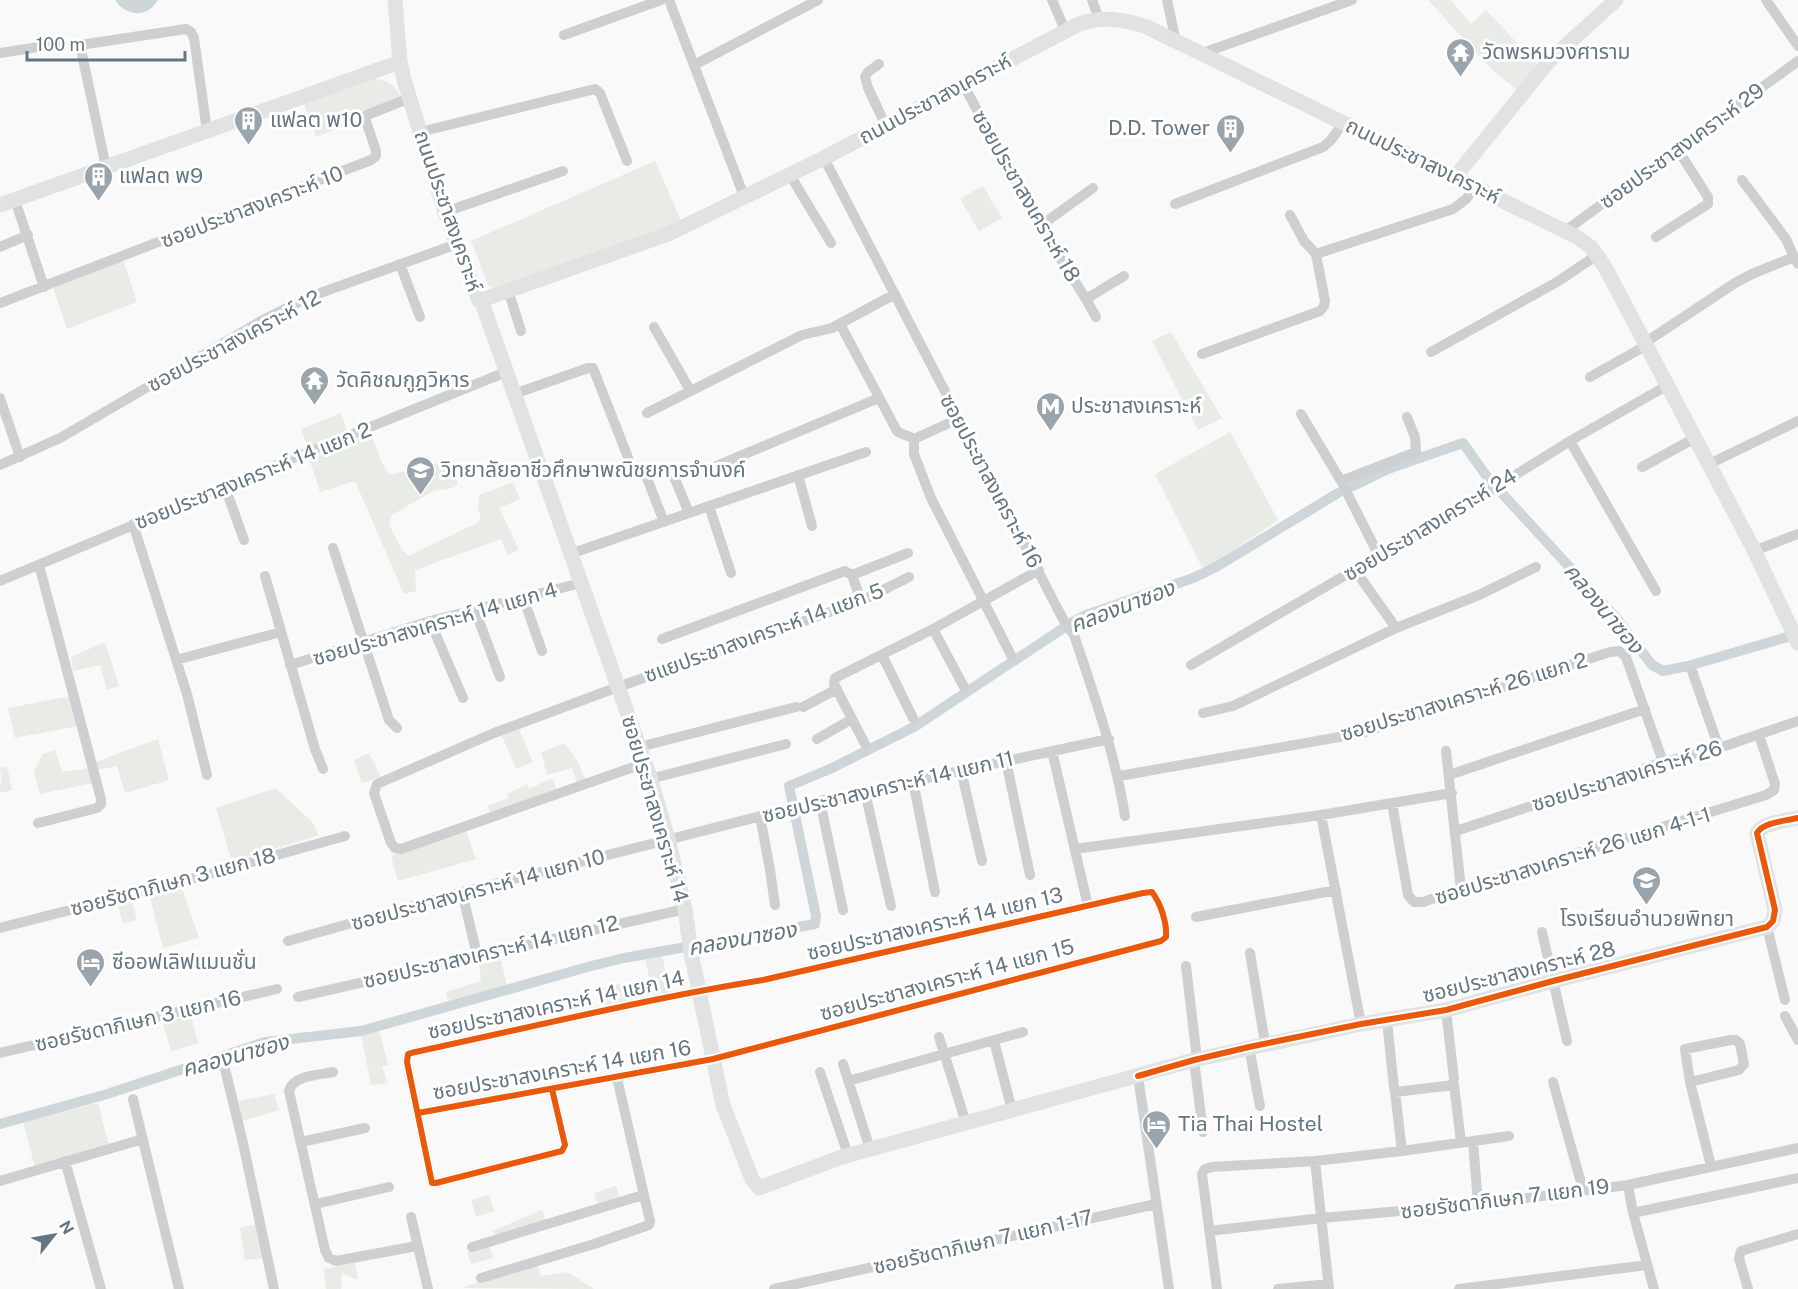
<svg xmlns="http://www.w3.org/2000/svg" width="1798" height="1289" viewBox="0 0 1798 1289" font-family="'Public Sans','Noto Sans Thai',sans-serif">
<style>
.green{fill:#e8ebe6}
.water{fill:#ced6d9}
.lines{fill:none;stroke-linecap:round;stroke-linejoin:round}
.canal{stroke:#ced6d9;stroke-width:10}
.street{stroke:#cecfd0;stroke-width:10}
.secondary{stroke:#e1e2e2;stroke-width:15}
.cycleway-casing{stroke:#fff;stroke-width:10}
.cycleway{stroke:#e8590c;stroke-width:6}
.labels{text-anchor:middle;stroke-width:6;stroke-linejoin:round;paint-order:stroke}
.poi-label{font-size:21px;fill:#657683;stroke:#fff;text-anchor:start}
.street-label{font-size:21px;fill:#657683;stroke:#fff}
.water-label{font-size:22px;font-style:italic;fill:#60757c;stroke:#fff}
</style>
<rect width="100%" height="100%" fill="#f9f9f9"/>
<!-- green -->
<path class="green" d="M1428,0H1451L1471,24L1486,10L1538,65L1518,90L1494,72Z
M375,79C388,80 395,85 401,97L368,117L316,137L304,104Z
M655,161L682,223L495,289L488,285L471,241Z
M983,186L1002,218L979,231L960,199Z
M123,260L137,302L67,329L53,288Z
M1171,332L1222,418L1198,430L1152,341Z
M341,413L348,433L308,448L301,429Z
M370,432L382,463L390,475L438,463L451,464L458,484L453,488L433,491L392,515L389,525L401,548L408,556L477,523L481,518L478,508L479,495L513,482L520,499L499,508L519,550L507,555L501,539L415,570L416,591L404,594L355,481L320,492L309,458Z
M1230,432L1278,520L1215,563L1202,567L1155,474Z
M105,642L119,686L107,690L100,665L73,671L71,657Z
M71,696L78,726L15,738L8,708Z
M519,729L533,762L516,769L502,736Z
M158,739L169,780L125,793L117,766L97,770L95,762Z
M565,743L577,760L586,781L577,784L572,768L547,775L541,752Z
M55,750L62,772L89,768L93,783L40,794L34,772L43,754Z
M369,753L381,777L362,783L354,760Z
M7,766L12,790L0,793V784L2,783L0,768Z
M553,778L557,791L491,815L488,806L508,798L507,794L527,784L529,789Z
M276,788L313,823L319,835L232,862L216,808Z
M466,831L476,859L398,881L391,856Z
M181,885L199,938L163,948L149,894Z
M131,899L137,920L123,924L117,903Z
M499,953L507,985L448,1002L446,992L481,981L478,958Z
M662,955L671,995L654,999L645,959Z
M628,982L633,1001L605,1008L600,988Z
M191,1015L198,1043L171,1051L163,1023Z
M379,1028L388,1065L382,1066L388,1083L371,1085L361,1034Z
M274,1094L279,1110L242,1121L239,1101Z
M98,1103L109,1146L35,1168L23,1121Z
M616,1186L620,1198L598,1205L594,1193Z
M489,1195L494,1211L476,1217L471,1200Z
M542,1210L546,1222L496,1235L492,1231Z
M256,1224L264,1258L245,1260L240,1228Z
M489,1245L493,1258L471,1264L467,1252Z
M355,1263L358,1280L342,1273L341,1289H326L324,1269Z
M537,1264L541,1276L567,1272L594,1289L461,1288Z"/>
<!-- water -->
<path class="water" d="M115,0H158C148,18 126,17 115,0Z"/>
<g class="lines">
<!-- canal -->
<path class="canal" d="M1353,486L1388,469L1463,443L1488,478L1618,620L1652,665L1663,671L1688,666L1798,634
M0,1124L104,1095L265,1042L361,1031L591,966L624,958L815,924L816,916L789,786L830,769L914,727L1071,623L1086,615L1193,578L1216,567L1338,493"/>
<!-- street -->
<path class="street" d="M669,0L744,196
M1052,0L1065,30
M1092,0L1099,19
M1167,0L1176,42
M1766,0L1798,46
M564,35L661,0
M0,53L58,44
M1200,54L1352,0
M879,64L868,72L865,77L868,88L886,126
M694,65L818,0
M963,84L1040,226L1086,299L1124,276
M420,132L595,89L600,93L627,161
M824,158L1064,621L1074,635C1094,695 1115,753 1125,816
M106,167L80,45L186,29L191,32L194,38L207,131
M790,175L831,243
M1742,180L1786,239L1794,257
M15,200L44,287
M1175,204L1323,147L1331,140L1343,123
M445,212L563,171
M1290,215L1304,241L1316,254
M1040,226L1093,188
M1565,231L1798,61
M1656,237L1708,204V197L1678,150
M0,247L28,235
M400,264L420,317
M508,290L521,331
M1086,299L1096,317
M0,303L371,160L376,156V151L365,118L367,115L410,98
M840,324L897,431C902,436 908,434 914,439V454L931,498L1011,655
M654,327L690,390
M1646,342L1735,283L1752,274L1794,257L1798,264
M1431,352L1557,282L1597,255
M1202,354L1320,311L1324,306L1325,301L1316,254L1453,209L1466,199L1475,187
M1590,377L1647,345
M514,394L588,368H593L629,460
M0,398L20,457
M647,413L802,335L832,328L895,294
M1301,414L1341,481L1379,556
M914,439L958,419
M1570,441L1656,591
M1709,464L1798,421
M0,465L60,438L261,321L309,297L457,244
M716,466L879,398
M1642,467L1695,438
M645,473L664,522
M798,475L812,526
M675,479L689,513
M1341,481L1416,452L1415,437L1407,417
M225,487L244,540
M709,506L731,573
M133,524L187,694L207,775
M333,548L389,720L397,728
M1754,551L1798,534
M570,554L866,452
M1355,570L1396,628
M852,575L908,553
M265,576L315,749L323,769
M0,581L291,459L506,372
M523,597L542,651
M475,610L500,677
M430,621L463,698
M933,629L964,687
M662,639L845,571L852,575L861,601
M882,655L913,718
M176,660L281,632
M290,665L430,621L581,583
M1191,665L1485,494L1570,441L1668,385
M1692,671L1719,748
M803,707L837,689
M1203,713L1233,706L1396,628L1479,595L1536,567
M817,739L852,719
M865,744L834,684L835,678L933,629L1039,570
M639,747L796,707
M1052,751L1088,906
M1446,751L1461,889
M1006,761L1030,875
M645,763L401,849L395,848L391,843L374,793L377,784L494,733L618,687L861,601L909,577
M961,770L982,861
M1449,775L1645,709
M1119,776L1362,733L1610,652L1619,651L1626,657L1663,762
M650,779L786,744
M913,781L935,892
M865,792L891,906
M820,801L843,910
M1392,803L1408,895L1414,902H1423L1461,889L1766,795L1774,790L1775,784L1759,735
M1321,815L1361,1024
M760,816L770,870L775,905
M38,823L97,808L101,804V799L39,565
M1456,831L1663,762L1719,748L1798,721
M1075,849L1321,815L1452,793
M462,892L477,955
M1196,917L1336,890
M1767,927L1785,1000
M0,928L191,879L345,836
M1542,932L1567,1041
M288,941L462,892L820,801L1109,739
M1250,953L1265,1043
M1186,966L1197,1059
M298,997L685,909
M1446,1010L1454,1079
M1785,1016L1798,1040
M1387,1021L1394,1088
M939,1037L966,1123
M994,1041L1012,1110
M1249,1047L1260,1106
M0,1053L277,989
M1194,1060L1203,1132
M843,1064L870,1149
M225,1069L243,1143L274,1289
M333,1072C319,1075 293,1075 289,1091L325,1250L329,1258L336,1261L417,1246
M820,1072L848,1155
M1138,1076L1169,1289
M848,1081L1023,1032
M1553,1082L1583,1190
M1690,1082L1739,1070L1744,1064L1740,1044L1736,1040H1731L1685,1049L1690,1082L1711,1166
M133,1099L179,1289
M418,1113L713,1059L1161,941L1166,937C1167,923 1161,904 1152,892L1143,893L763,980C645,999 528,1028 411,1053L408,1054L407,1062L432,1183H436L562,1151L565,1145L552,1089
M1473,1141L1478,1204
M301,1142L365,1128
M1402,1151L1395,1092L1454,1085L1461,1142
M65,1161L101,1289
M1315,1161L1329,1289
M0,1181L143,1139
M1628,1185L1633,1213L1654,1289
M316,1204L389,1187
M1633,1213L1798,1178
M411,1217L428,1289
M1209,1231L1322,1218L1478,1204L1628,1185L1798,1148
M472,1247L643,1195
M481,1278L594,1244L649,1225L650,1221L617,1078
M774,1289L1156,1204
M1217,1289L1202,1174L1205,1169L1212,1167L1315,1161L1402,1151L1509,1136
M1278,1289L1329,1284
M1459,1289L1647,1265
M1748,1289L1739,1258L1741,1251L1798,1234"/>
<!-- secondary -->
<path class="secondary" d="M395,0L400,62L404,80L445,212L479,301L668,234L687,225L824,158L1079,24C1103,16 1123,19 1147,27L1577,237L1591,247L1605,267L1753,548L1798,643
M1455,177L1549,61L1616,0
M0,205L400,62
M481,300L650,777L668,839L685,909L691,953L723,1105L752,1179L759,1188L842,1157L1194,1060L1361,1024L1446,1010L1553,981L1767,927L1773,921L1775,910L1757,833C1763,822 1786,821 1798,818"/>
<defs>
<path id="cycleway" d="M1138,1076L1194,1060L1249,1047L1361,1024L1446,1010L1553,981L1767,927L1773,921L1775,910L1757,833C1763,822 1786,821 1798,818
M418,1113L713,1059L1161,941L1166,937C1167,923 1161,904 1152,892L1143,893L763,980C645,999 528,1028 411,1053L408,1054L407,1062L432,1183H436L562,1151L565,1145L552,1089"/>
</defs>
<!-- cycleway casing -->
<use href="#cycleway" class="cycleway-casing"/>
<!-- cycleway -->
<use href="#cycleway" class="cycleway"/>
</g>
<!-- icons -->
<defs>
<symbol id="temple-pin" viewBox="-11 -11 22 30"><path d="M0 17L-7.5 6A9.5 9.5 0 1 1 7.5 6Z" fill="#99a4ac" stroke="#fff"/><path d="M0-6L5-2H3V0L6.5 2.5H4V6H1.5V3h-3V6H-4V2.5H-6.5L-3 0V-2H-5Z" fill="#fff"/></symbol>
<symbol id="building-pin" viewBox="-11 -11 22 30"><path d="M0 17L-7.5 6A9.5 9.5 0 1 1 7.5 6Z" fill="#99a4ac" stroke="#fff"/><path d="M-4-6H4V6H1V3H-1V6H-4ZM-2.5-4.3h1.7v1.8h-1.7ZM.8-4.3h1.7v1.8H.8ZM-2.5-1h1.7V.8h-1.7ZM.8-1h1.7V.8H.8Z" fill="#fff"/></symbol>
<symbol id="metro-pin" viewBox="-11 -11 22 30"><path d="M0 17L-7.5 6A9.5 9.5 0 1 1 7.5 6Z" fill="#99a4ac" stroke="#fff"/><path d="M-5.5 5V-5H-3L0 0L3-5H5.5V5H3V-.5L0 4L-3-.5V5Z" fill="#fff"/></symbol>
<symbol id="university-pin" viewBox="-11 -11 22 30"><path d="M0 17L-7.5 6A9.5 9.5 0 1 1 7.5 6Z" fill="#99a4ac" stroke="#fff"/><path d="M0-5L7-2L0 1L-7-2ZM-4 1L0 2.5L4 1V4Q0 6-4 4Z" fill="#fff"/></symbol>
<symbol id="school-pin" viewBox="-11 -11 22 30"><path d="M0 17L-7.5 6A9.5 9.5 0 1 1 7.5 6Z" fill="#99a4ac" stroke="#fff"/><path d="M0-5L7-2L0 1L-7-2ZM-4 1L0 2.5L4 1V4Q0 6-4 4Z" fill="#fff"/></symbol>
<symbol id="hotel-pin" viewBox="-11 -11 22 30"><path d="M0 17L-7.5 6A9.5 9.5 0 1 1 7.5 6Z" fill="#99a4ac" stroke="#fff"/><path d="M-6-4.5h1.5V1H6V5H4.5V3h-9V5H-6ZM-4 0a1.8 1.8 0 1 1 3.6 0ZM.5 0V-2.5h3Q6-2.5 6 0Z" fill="#fff"/></symbol>
</defs>
<g fill-rule="evenodd">
<use href="#temple-pin" x="1444" y="36" width="33" height="45"/>
<use href="#building-pin" x="232" y="104" width="33" height="45"/>
<use href="#building-pin" x="1214" y="112" width="33" height="45"/>
<use href="#building-pin" x="82" y="160" width="33" height="45"/>
<use href="#temple-pin" x="298" y="364" width="33" height="45"/>
<use href="#metro-pin" x="1034" y="390" width="33" height="45"/>
<use href="#university-pin" x="404" y="454" width="33" height="45"/>
<use href="#school-pin" x="1630" y="864" width="33" height="45"/>
<use href="#hotel-pin" x="74" y="946" width="33" height="45"/>
<use href="#hotel-pin" x="1140" y="1108" width="33" height="45"/>
</g>
<g class="labels">
<!-- poi labels -->
<g class="poi-label">
<text x="1482" y="59">วัดพรหมวงศาราม</text>
<text x="270" y="127">แฟลต พ10</text>
<text x="1210" y="135" text-anchor="end">D.D. Tower</text>
<text x="119" y="183">แฟลต พ9</text>
<text x="336" y="387">วัดคิชฌกูฎวิหาร</text>
<text x="1071" y="413">ประชาสงเคราะห์</text>
<text x="441" y="477">วิทยาลัยอาชีวศึกษาพณิชยการจำนงค์</text>
<text x="1647" y="926" text-anchor="middle">โรงเรียนอำนวยพิทยา</text>
<text x="112" y="969">ซีออฟเลิฟแมนชั่น</text>
<text x="1178" y="1131">Tia Thai Hostel</text>
</g>
<!-- street labels -->
<g class="street-label">
<text transform="translate(935 99) rotate(-28)" y="7">ถนนประชาสงเคราะห์</text>
<text transform="translate(1682 146) rotate(-36)" y="7">ซอยประชาสงเคราะห์ 29</text>
<text transform="translate(1423 161) rotate(26)" y="7">ถนนประชาสงเคราะห์</text>
<text transform="translate(1026 196) rotate(60)" y="7">ซอยประชาสงเคราะห์ 18</text>
<text transform="translate(252 207) rotate(-21)" y="7">ซอยประชาสงเคราะห์ 10</text>
<text transform="translate(448 211) rotate(71)" y="7">ถนนประชาสงเคราะห์</text>
<text transform="translate(234 341) rotate(-28)" y="7">ซอยประชาสงเคราะห์ 12</text>
<text transform="translate(253 476) rotate(-22)" y="7">ซอยประชาสงเคราะห์ 14 แยก 2</text>
<text transform="translate(991 481) rotate(62)" y="7">ซอยประชาสงเคราะห์ 16</text>
<text transform="translate(1430 525) rotate(-31)" y="7">ซอยประชาสงเคราะห์ 24</text>
<text transform="translate(435 624) rotate(-16)" y="7">ซอยประชาสงเคราะห์ 14 แยก 4</text>
<text transform="translate(764 633) rotate(-20)" y="7">ซแยประชาสงเคราะห์ 14 แยก 5</text>
<text transform="translate(1464 697) rotate(-17)" y="7">ซอยประชาสงเคราะห์ 26 แยก 2</text>
<text transform="translate(1627 776) rotate(-17)" y="7">ซอยประชาสงเคราะห์ 26</text>
<text transform="translate(888 787) rotate(-13)" y="7">ซอยประชาสงเคราะห์ 14 แยก 11</text>
<text transform="translate(655 809) rotate(74)" y="7">ซอยประชาสงเคราะห์ 14</text>
<text transform="translate(1573 856) rotate(-17)" y="7">ซอยประชาสงเคราะห์ 26 แยก 4-1-1</text>
<text transform="translate(173 882) rotate(-15)" y="7">ซอยรัชดาภิเษก 3 แยก 18</text>
<text transform="translate(478 890) rotate(-15)" y="7">ซอยประชาสงเคราะห์ 14 แยก 10</text>
<text transform="translate(935 924) rotate(-13)" y="7">ซอยประชาสงเคราะห์ 14 แยก 13</text>
<text transform="translate(491 952) rotate(-13)" y="7">ซอยประชาสงเคราะห์ 14 แยก 12</text>
<text transform="translate(1519 972) rotate(-14)" y="7">ซอยประชาสงเคราะห์ 28</text>
<text transform="translate(947 980) rotate(-15)" y="7">ซอยประชาสงเคราะห์ 14 แยก 15</text>
<text transform="translate(556 1005) rotate(-12)" y="7">ซอยประชาสงเคราะห์ 14 แยก 14</text>
<text transform="translate(138 1021) rotate(-13)" y="7">ซอยรัชดาภิเษก 3 แยก 16</text>
<text transform="translate(562 1070) rotate(-10)" y="7">ซอยประชาสงเคราะห์ 14 แยก 16</text>
<text transform="translate(1505 1199) rotate(-7)" y="7">ซอยรัชดาภิเษก 7 แยก 19</text>
<text transform="translate(983 1242) rotate(-13)" y="7">ซอยรัชดาภิเษก 7 แยก 1-17</text>
</g>
<!-- water labels -->
<g class="water-label">
<text transform="translate(1122 606) rotate(-21)" y="8">คลองนาซอง</text>
<text transform="translate(1604 608) rotate(50)" y="8">คลองนาซอง</text>
<text transform="translate(742 938) rotate(-10)" y="8">คลองนาซอง</text>
<text transform="translate(235 1055) rotate(-15)" y="8">คลองนาซอง</text>
</g>
</g>
<!-- north arrow -->
<g transform="translate(54 1235) rotate(59)" stroke="#ffffff" stroke-width="4.5" paint-order="stroke">
<path d="M0-4.5L10 22L0 15L-10 22Z" fill="#657683"/>
<text y="-9" font-size="16" font-weight="bold" text-anchor="middle" fill="#657683">N</text>
</g>
<!-- scale -->
<path d="M27 51v9h158v-9" fill="none" stroke="#657683" stroke-width="3"/>
<text x="36" y="51" font-size="18" fill="#657683" stroke="#ffffff" stroke-width="4.5" paint-order="stroke">100 m</text>
</svg>
